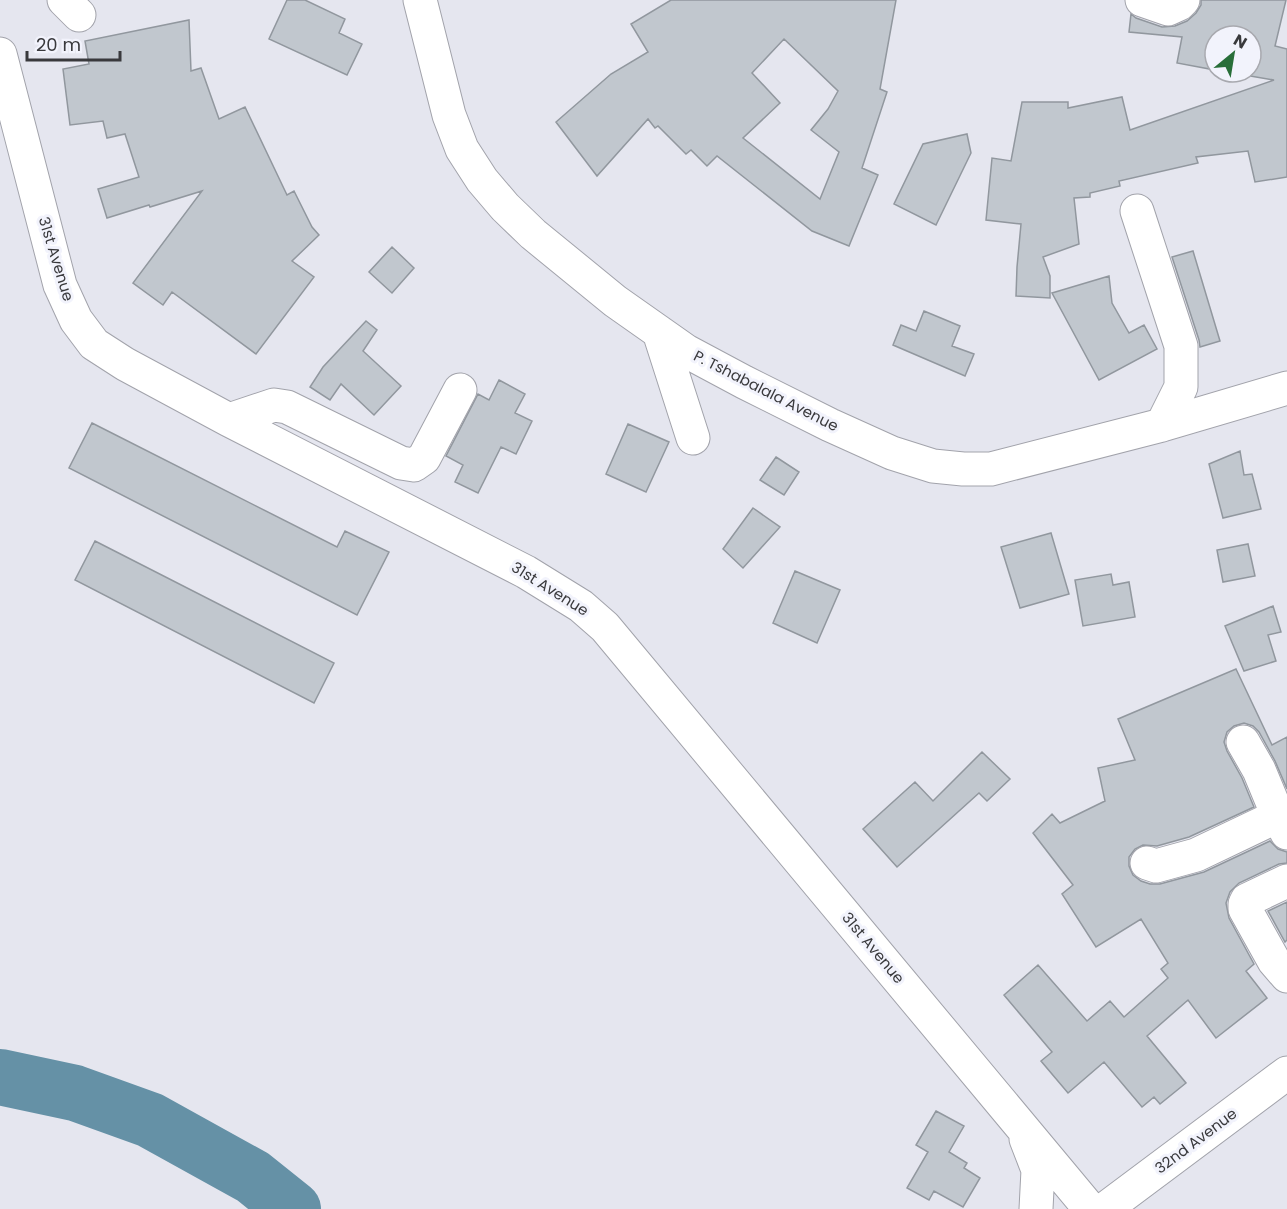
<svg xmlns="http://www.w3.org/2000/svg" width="1287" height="1209" viewBox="0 0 1287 1209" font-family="Poppins,sans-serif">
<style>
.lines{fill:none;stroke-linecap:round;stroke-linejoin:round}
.river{stroke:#6591a6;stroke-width:56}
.building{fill:#c1c7ce;stroke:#91979e;stroke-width:1.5;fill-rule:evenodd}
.minor-casing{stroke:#a2a3ab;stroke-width:35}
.minor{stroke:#fff;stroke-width:33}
.labels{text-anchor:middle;stroke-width:6;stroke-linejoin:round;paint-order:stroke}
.street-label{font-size:15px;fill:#39393c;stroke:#f2f3fc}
</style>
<rect width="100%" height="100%" fill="#e5e6ef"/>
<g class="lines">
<!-- river -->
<path class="river" d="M0,1077L75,1093L150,1120L253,1177L293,1209"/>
</g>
<!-- building -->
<path class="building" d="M287,0H305L345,19L339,33L362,44L347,75L269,39Z
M671,0H896L880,89L887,92L862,168L878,175L849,246L812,231L717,156L707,166L691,150L686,154L658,126L655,128L648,119L597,176L556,122L611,74L648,52L631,24ZM784,39L838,91L828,109L811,130L839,152L820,199L743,138L780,103L752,73Z
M1201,0H1286L1275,46L1287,49V177L1255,182L1248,151L1196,157L1198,163L1119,181L1120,186L1090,193V197L1074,198L1079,244L1043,257L1050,276V298L1016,296L1017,267L1021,224L986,220L992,158L1011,161L1022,102H1068V108L1122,97L1130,130L1274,80L1227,72H1251V36H1215V70L1177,63L1182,37L1129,32L1131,14L1136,18L1162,27L1175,26L1187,21L1196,13L1201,5Z
M189,20L191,71L201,68L219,119L245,107L287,195L294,191L312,227L319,235L292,261L314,277L256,354L172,292L163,305L133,283L202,191L150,207L149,205L107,218L98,189L139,177L125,134L107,138L103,121L70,125L63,69L89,64L85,41Z
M967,134L971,153L936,225L894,204L923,144Z
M392,247L414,268L392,293L369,272Z
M1193,251L1220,341L1200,347L1199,340L1172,257Z
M1109,276L1112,303L1129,333L1144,325L1157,349L1099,380L1052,293Z
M924,311L960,326L952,346L974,354L965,376L893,345L901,325L916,331Z
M366,321L377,330L363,351L401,386L374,415L341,384L330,400L310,387L323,367Z
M499,380L525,394L515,413L532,421L516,454L501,447L478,493L455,482L463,465L446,456L478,394L489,400Z
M92,423L337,547L345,531L389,552L357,615L69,468Z
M628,424L669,442L646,492L606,474Z
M1240,451L1244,475L1252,474L1261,509L1223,518L1209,464Z
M776,457L799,472L784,495L760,480Z
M753,508L780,527L743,568L723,549Z
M1051,533L1069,594L1020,608L1001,547Z
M95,541L334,663L314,703L75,580Z
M1248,544L1255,576L1223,582L1217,550Z
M795,571L840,590L817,643L773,623Z
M1111,574L1113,585L1129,582L1135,617L1083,626L1075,580Z
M1273,606L1281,632L1268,635L1276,661L1244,671L1225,626Z
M1236,669L1272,745L1287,737V789L1275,761L1259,732L1253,726L1244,723L1234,726L1227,732L1224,742L1227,751L1242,778L1254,807L1189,837L1157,846L1143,845L1135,849L1129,857V866L1133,875L1141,881L1150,884H1160L1204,872L1270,841L1278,849L1287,852V863L1279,864L1239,883L1230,892L1226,903L1229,918L1254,964L1246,971L1267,998L1216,1038L1188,1000L1147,1036L1186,1083L1160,1104L1154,1097L1142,1107L1104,1062L1068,1093L1041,1061L1052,1052L1004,995L1038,965L1087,1021L1110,1001L1124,1017L1168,978L1161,969L1168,963L1141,919L1096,947L1062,894L1073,885L1033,833L1052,814L1060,823L1105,801L1098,768L1135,760L1118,719Z
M982,752L1010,779L987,801L979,793L897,867L863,829L915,782L933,801Z
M1287,902V940L1285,942L1268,911Z
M936,1111L964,1126L949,1152L967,1163L964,1168L980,1178L963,1207L934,1191L929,1200L907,1188L928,1152L916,1145Z"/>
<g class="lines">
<defs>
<path id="minor" d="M64,0L79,15
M420,0L449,115L462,149L482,180L505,207L533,234L615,301L686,351L744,382L830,425L892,453L933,466L963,469H991L1162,425L1287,388
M1142,0L1168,9L1179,4L1183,0
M0,54L60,285L76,320L94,344L125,364L229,420L526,572L581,606L605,627L1090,1209
M1137,211L1181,346V387L1162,425
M659,332L693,438
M229,420L274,405L287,407L401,463L414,465L424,458L460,390
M1243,742L1259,770L1278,816L1287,833
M1147,863L1156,866L1196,855L1278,816
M1287,881L1247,900L1245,904V909L1274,961L1287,976
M1026,1139L1038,1170L1036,1209
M1105,1209L1287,1073"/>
</defs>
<!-- minor casing -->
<use href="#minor" class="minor-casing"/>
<!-- minor -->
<use href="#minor" class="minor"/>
</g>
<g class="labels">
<!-- street labels -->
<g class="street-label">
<text transform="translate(56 259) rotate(73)" y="5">31st Avenue</text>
<text transform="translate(766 391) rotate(27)" y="5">P. Tshabalala Avenue</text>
<text transform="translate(550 589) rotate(32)" y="5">31st Avenue</text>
<text transform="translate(873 948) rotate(50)" y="5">31st Avenue</text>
<text transform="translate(1196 1141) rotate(-37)" y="5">32nd Avenue</text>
</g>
</g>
<!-- north arrow -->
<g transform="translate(1233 54) rotate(30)"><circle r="28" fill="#f2f3fc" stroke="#a8a9af" stroke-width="1.5"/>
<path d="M0-4.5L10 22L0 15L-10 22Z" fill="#286e39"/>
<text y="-9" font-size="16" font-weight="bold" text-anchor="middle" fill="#39393c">N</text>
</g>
<!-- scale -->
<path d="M27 51v9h93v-9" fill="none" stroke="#39393c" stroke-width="3"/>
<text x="36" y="51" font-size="18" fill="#39393c" stroke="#f2f3fc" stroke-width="4.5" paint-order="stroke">20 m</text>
</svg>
